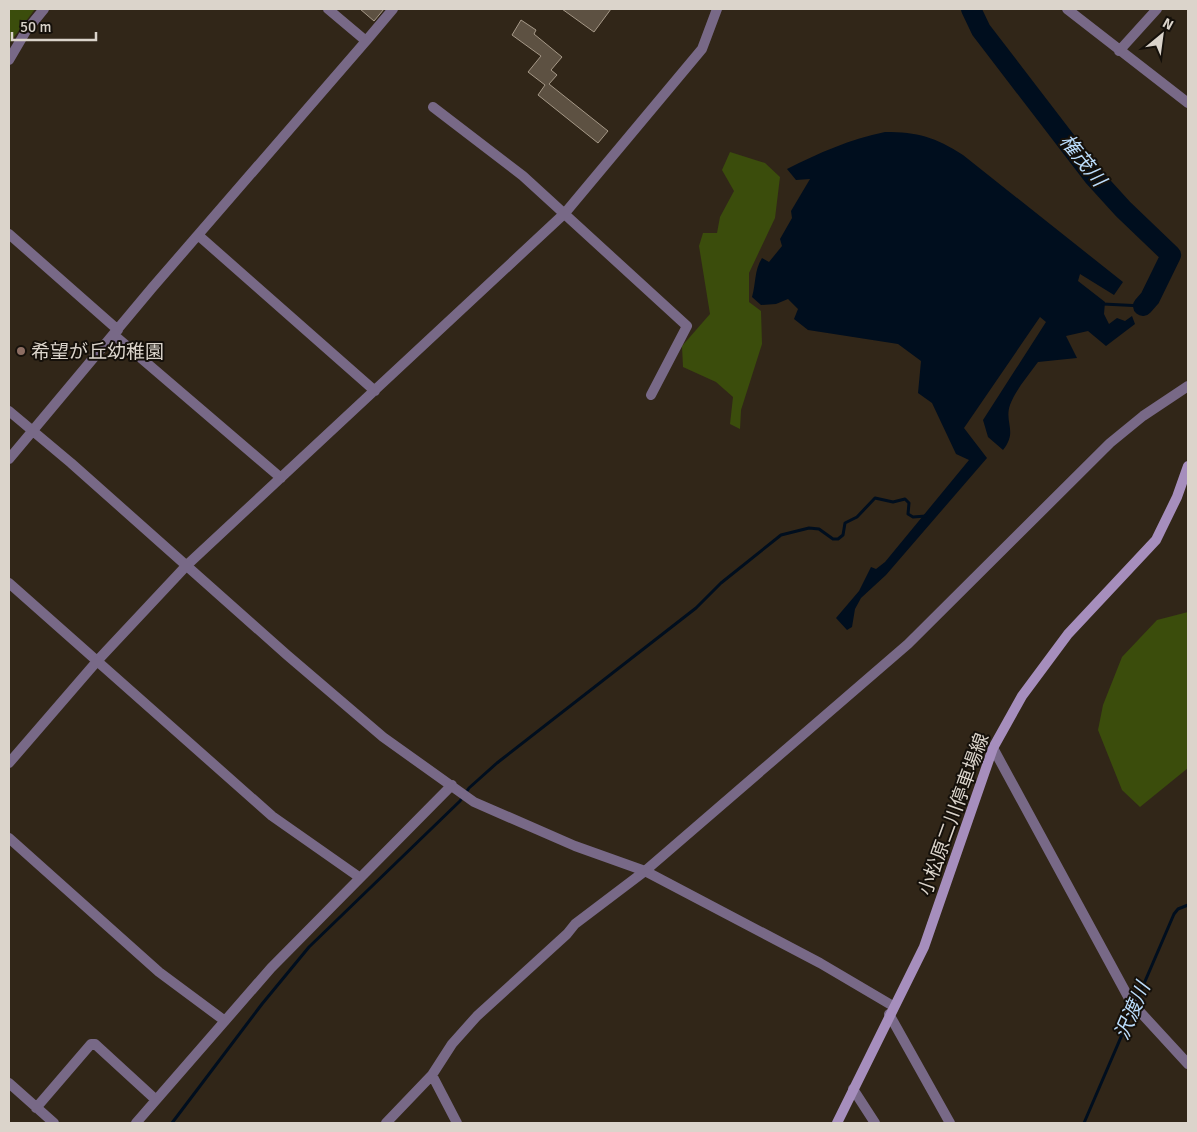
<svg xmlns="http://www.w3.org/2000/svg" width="1197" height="1132" viewBox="0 0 1197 1132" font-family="Signika,'Noto Sans JP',sans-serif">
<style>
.green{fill:#3b4d0c}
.water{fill:#000e1e}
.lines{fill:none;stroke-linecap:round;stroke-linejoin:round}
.stream{stroke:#000e1e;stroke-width:3}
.river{stroke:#000e1e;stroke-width:20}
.building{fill:#5d5142;stroke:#a69988}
.street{stroke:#786987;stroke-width:10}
.secondary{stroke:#a68ebd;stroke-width:10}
.education-dot{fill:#8d6e63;stroke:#15100a;stroke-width:2}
.labels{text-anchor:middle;stroke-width:4;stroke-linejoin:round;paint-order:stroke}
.poi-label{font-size:19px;fill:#dbd4cb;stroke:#15100a;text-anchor:start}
.street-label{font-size:19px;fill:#dbd4cb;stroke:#15100a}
.water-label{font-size:20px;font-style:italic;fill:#bbdcfb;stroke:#15100a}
</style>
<rect width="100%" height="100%" fill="#312618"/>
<!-- green -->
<path class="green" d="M9,9H35L9,44Z
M730,152L765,163L780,177L775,218L749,273V302L761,311L762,344L741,410L740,429L730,424L733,397L716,382L683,367L682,346L710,314L699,246L703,233H717L720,217L734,191L722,170Z
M1188,612V768L1140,807L1122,790L1098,730L1103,705L1122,657L1157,620Z"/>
<!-- water -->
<path class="water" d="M885,132C918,132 935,137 963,155L1123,282L1114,295L1080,274L1078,281L1105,302L1104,314L1109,324L1117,318L1125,321L1132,316L1135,324L1106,346L1088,331L1066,336L1077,358L1038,362C1028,376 1016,389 1010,405C1004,423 1018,431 1003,450L988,437L983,420L1046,322L1040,317L964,428L987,458L886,575L861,598L855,609L852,627L847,630L836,618L859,591L871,567L876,569L885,562L969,460L956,454L932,403L918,393L921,361L898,344L808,330L794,319L798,309L788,299L776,304L761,305L752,297C756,283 754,271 762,258L769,262L782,246L780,239L792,218L791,211L810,179L796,180L787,169C819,153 850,139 885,132Z"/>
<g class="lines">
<!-- stream -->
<path class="stream" d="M1103,304L1143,306
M172,1123L262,1004L309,947L460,801L469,788L497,763L696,608L721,583L781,535L809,528L819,529L833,539H838L843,535L845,523L857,517L875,498L893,502L905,499L909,503L908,514L913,517L926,516
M1084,1123L1174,914L1178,909L1188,905"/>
<!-- river -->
<path class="river" d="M971,9L981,30L1093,176L1123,209L1171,255L1150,298L1143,306"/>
</g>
<!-- building -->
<path class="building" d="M360,9H384L374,21Z
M562,9H611L594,32Z
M521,20L536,30L534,34L562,57L551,70L557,75L549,84L608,131L598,143L538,95L545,85L528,72L541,56L512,35Z"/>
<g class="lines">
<!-- street -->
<path class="street" d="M328,9L366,41L393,9
M1067,9L1188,103
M1119,51L1157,9
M9,60L26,31L44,9
M433,107L523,176L687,326L651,395
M9,234L118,330
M198,235L375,391
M114,335L281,478
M9,411L71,463L287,655L383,737L474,802L575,846L645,871L820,963L893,1006
M9,459L152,288L366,41
M9,583L272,816L359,877
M993,748L1131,1002L1188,1064
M9,763L98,660L187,565L565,213L702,49L717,9
M9,838L159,972L225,1021
M889,1014L950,1123
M432,1075L457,1123
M9,1083L54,1123
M853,1089L875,1123
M36,1108L91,1044H95L155,1099
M136,1123L271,968L452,785
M386,1123L432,1075L452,1044L477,1016L567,934L575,924L645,871L908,644L1110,443L1143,416L1188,386"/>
<!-- secondary -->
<path class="secondary" d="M837,1123L924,947L993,748L1022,696L1068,634L1156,540L1177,497L1188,466"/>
</g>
<!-- markers -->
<circle class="education-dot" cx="21" cy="351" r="5"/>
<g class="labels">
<!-- poi labels -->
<g class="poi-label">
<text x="31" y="358">希望が丘幼稚園</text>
</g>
<!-- street labels -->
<g class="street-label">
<text transform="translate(953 814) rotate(-70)" y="7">小松原二川停車場線</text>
</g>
<!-- water labels -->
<g class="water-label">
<text transform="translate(1083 160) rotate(51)" y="7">権茂川</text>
<text transform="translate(1132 1011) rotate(-67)" y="7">沢渡川</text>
</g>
</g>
<!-- border -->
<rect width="1197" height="1132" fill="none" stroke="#dbd4cb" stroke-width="20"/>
<!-- north arrow -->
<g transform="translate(1162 35) rotate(29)" stroke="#15100a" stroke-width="4" paint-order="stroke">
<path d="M0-4L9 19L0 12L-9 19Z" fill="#dbd4cb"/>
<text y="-8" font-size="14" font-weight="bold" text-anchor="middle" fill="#dbd4cb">N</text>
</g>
<!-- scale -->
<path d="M12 32v8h84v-8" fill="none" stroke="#dbd4cb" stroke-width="2.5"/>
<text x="20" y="32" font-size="15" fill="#dbd4cb" stroke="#15100a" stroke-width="4" paint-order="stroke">50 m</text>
</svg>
